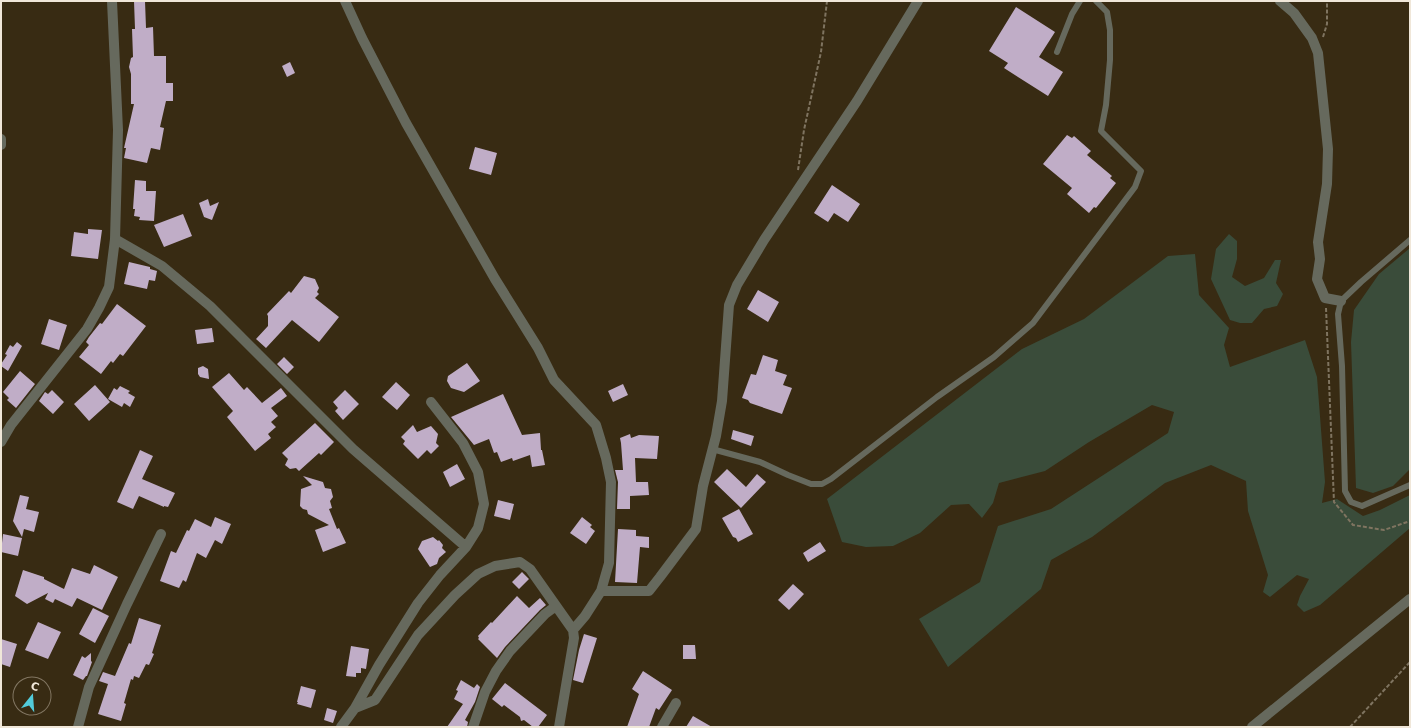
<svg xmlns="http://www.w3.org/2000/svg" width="1411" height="728" viewBox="0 0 1411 728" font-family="'DejaVu Sans',sans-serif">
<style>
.green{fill:#3a4c3a}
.building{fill:#c0adc7}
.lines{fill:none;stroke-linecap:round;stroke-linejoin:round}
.path{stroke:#7f7460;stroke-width:2;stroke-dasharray:4 2;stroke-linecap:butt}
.service{stroke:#66695d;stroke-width:6}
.minor{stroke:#66695d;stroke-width:10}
</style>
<rect width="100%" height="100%" fill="#382b13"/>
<!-- green -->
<path class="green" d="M1229,234L1237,241V259L1232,277L1245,286L1264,278L1275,260H1281L1276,283L1283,294L1277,306L1264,309L1252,323H1240L1230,320L1211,279L1216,249Z
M1410,248L1409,470L1393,486L1373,493L1356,488L1351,342L1354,310L1379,274Z
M1195,254L1199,295L1229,328L1224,345L1230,367L1305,340L1317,377L1325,482L1322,503L1337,499L1363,516L1380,510L1410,495V528L1320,605L1304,612L1297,605L1300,596L1309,579L1297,575L1270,597L1263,592L1268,575L1248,511L1246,481L1211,465L1165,483L1092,537L1051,560L1041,589L948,667L919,619L980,582L998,526L1051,509L1168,433L1174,412L1152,405L1089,442L1045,471L999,483L993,503L982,518L969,504L951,505L920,533L893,546L866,547L842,542L827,499L1022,349L1084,319L1168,256Z"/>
<!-- building -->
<path class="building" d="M134,1H145L146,28L153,27L154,56H166V83H173V101H166L160,127L164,128L160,150L151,148L147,163L124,158L126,148H124L134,104H131V74L129,67L131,58L133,57L132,29H135Z
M1016,7L1055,32L1039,57L1063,72L1048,96L1004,68L1008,63L989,51Z
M290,62L295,73L287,77L282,66Z
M1067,135L1072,138L1074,136L1091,151L1087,155L1112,176L1110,178L1116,183L1096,208L1094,207L1089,213L1067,194L1072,188L1043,164Z
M475,147L497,153L491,175L469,169Z
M135,180L146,181V191H156L154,221L139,220L140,217L134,216L135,209H133Z
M832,185L860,204L848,222L834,213L828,222L814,213Z
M208,199L210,206L219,202L212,220L204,217L199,203Z
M183,214L192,236L164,247L154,225Z
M88,229L102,230L98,259L71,256L74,232L88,234Z
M129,262L150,267V269L157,271L155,281L149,280L147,289L124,284Z
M304,276L315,279L319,288L317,292L319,294L315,298L339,317L319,342L292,320L266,348L256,339L268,326V316L267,314L289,291L291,293Z
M758,290L779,302L768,322L747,309Z
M117,304L146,326L123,356L120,354L113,363L111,361L101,374L79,357L89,345L86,342L89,337L100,323L102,324Z
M49,319L67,325L59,350L41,344Z
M212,328L214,342L197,344L195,330Z
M17,342L22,346L8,371L1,366V364L7,355L5,354L10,345L13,347Z
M763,355L778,360L775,371L787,375L783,385L792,388L782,414L750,403L748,400L742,398L751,374L756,375Z
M284,357L294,367L287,374L277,364Z
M467,363L480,381L464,392L451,388L447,381L448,376Z
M203,366L208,369L209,379L200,377L198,374V368Z
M20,371L35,384L16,408L7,400L9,398L3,392Z
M229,373L244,390L247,387L262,403L281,388L287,396L271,408L278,416L271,422L276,427L268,434L271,438L255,451L227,417L233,411L212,387Z
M396,382L410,395L397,410L382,397Z
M623,384L628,395L613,402L608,391Z
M95,385L110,402L89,421L74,404Z
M120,386L130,391L128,393L135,397L130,407L124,403L122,407L108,399L114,388L117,390Z
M52,390L64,402L53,414L39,401L45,392L48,394Z
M345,390L359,404L343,420L335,411L338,408L333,402Z
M503,394L522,435L540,433L541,450H542L545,465L532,467L530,455L513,461L512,458L501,462L497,452L494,453L489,439L474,445L451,417Z
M315,423L334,442L321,455L319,453L299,471L296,468L290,469L285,465L288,459L282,453Z
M413,425L417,432L431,426L438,434L436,443L439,446L431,454L427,450L418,459L403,444L405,441L401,437Z
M733,430L754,436L751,446L731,439Z
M630,434L631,438L639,435L659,436L657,459L635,458L636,482H648L649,495L630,496V509H617L618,482L615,470H623L621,443L620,438Z
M140,450L153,456L142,479L175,493L168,507L164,506V507L139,496L133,509L117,502Z
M457,464L465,479L450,487L443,472Z
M727,469L746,487L757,474L766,482L741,508L714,482Z
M303,476L323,482L325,488L331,489L333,497L330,501L332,508L329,509L337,529L339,528L346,543L323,552L315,530L329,525L308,514L307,510L303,509L300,506L301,489L312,485Z
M20,495L29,497L26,509L39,512L34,532L24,529L22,537L13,521Z
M498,500L514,504L510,520L494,516Z
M739,509L753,534L738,542L736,538L733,537L722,518Z
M215,517L231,524L222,544L215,540L206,558L197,553L186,582L183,580L179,588L160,581L171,551L176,553L187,530L189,531L195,519L211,527Z
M582,517L592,525L590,527L595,531L586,544L570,533Z
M618,529L636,530V536L649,537V548L640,547L637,583L615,582Z
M3,534L22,538L18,556L1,552Z
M433,537L438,541L439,540L443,545L442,548L446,552L439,558L437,564L430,567L418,549L422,541Z
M820,542L826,551L808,562L803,553Z
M94,565L118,577L102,610L77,598L72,607L55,599L53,603L45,599L48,593L27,604L15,596L23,570L44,577V579L64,589L72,568L90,574Z
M522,572L529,579L519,589L512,582Z
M793,584L804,594L789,610L778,600Z
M517,596L529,608L540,598L546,605L540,610L505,647L497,658L478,639L479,638L478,636L491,622L492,623Z
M93,608L109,616L95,643L79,634Z
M139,618L161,625L152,653L154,654L149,665L146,664L139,678L134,676L133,680L131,679L124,703L126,704L121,721L98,714L108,684L99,681L103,672L115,676L129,643L131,644Z
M38,622L61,632L48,659L25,650Z
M584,634L597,638L583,683L573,680L579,650Z
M1,639L17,644L10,667L1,664Z
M683,645H695L696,659H683Z
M351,646L369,649L366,669L361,668V673H356V677L346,676Z
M91,653V661L92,662L87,676H86L83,680L73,675L82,656L85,658Z
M643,671L672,690L659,710L656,708L649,727H627L639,694L632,689Z
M461,680L474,688L477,684L480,687L475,702L465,720L468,722L467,727H447L463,704L454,699L458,691L456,690Z
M505,683L547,715L538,727H533L524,720L521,721L520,717L504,705L502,707L492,699Z
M301,686L316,690L311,708L297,704L298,702H297Z
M327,708L337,711L333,723L324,720Z
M693,716L712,727H686Z"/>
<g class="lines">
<!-- path -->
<path class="path" d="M1323,37L1327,24V1
M798,170L804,130L821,52L827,1
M1326,308L1334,502L1353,525L1384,530L1410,521
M1350,727L1410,662"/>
<!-- service -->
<path class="service" d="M1057,52L1072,14L1080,1
M1410,240L1361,282L1341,301L1338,314L1342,366L1345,491L1351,502L1362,506L1410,485
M712,449L760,462L788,475L811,484H822L831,479L937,397L994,357L1033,323L1135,187L1141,171L1101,131L1106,105L1110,60V30L1107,12L1096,1"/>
<!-- minor -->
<path class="minor" d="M112,1L118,130L115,239L162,266L210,306L353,449L466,547
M345,1L362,38L406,123L495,279L538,348L554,380L596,425L606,458L611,482L609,563L601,591L585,616L573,630
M1280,1L1294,13L1312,38L1318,53L1328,149L1327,184L1318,242L1320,259L1317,279L1325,298L1341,301
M1,139V145
M1,442L11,425L87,329L99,308L109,287L115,239
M601,591H649L660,577L696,529L703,486L716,436L722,401L729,305L737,285L764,240L857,101L918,1
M355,708L375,700L418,635L455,595L478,574L495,566L520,562L530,569L573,630L574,638L559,727
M78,727L89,687L127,604L161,534
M341,727L355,708L379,665L418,603L440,575L466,547L478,528L484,504L478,472L463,443L431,402
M473,727L485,692L496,671L510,651L545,614L556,606
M662,727L676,703
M1252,727L1410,599"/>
</g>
<!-- border -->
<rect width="1411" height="728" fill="none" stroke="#f0e7d9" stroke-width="4"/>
<!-- north arrow -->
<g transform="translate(32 696) rotate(17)"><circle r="19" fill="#382b13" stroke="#827662"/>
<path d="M0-3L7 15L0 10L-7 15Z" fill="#52cbda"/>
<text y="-6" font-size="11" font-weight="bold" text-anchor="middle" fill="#f0e7d9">С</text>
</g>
</svg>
